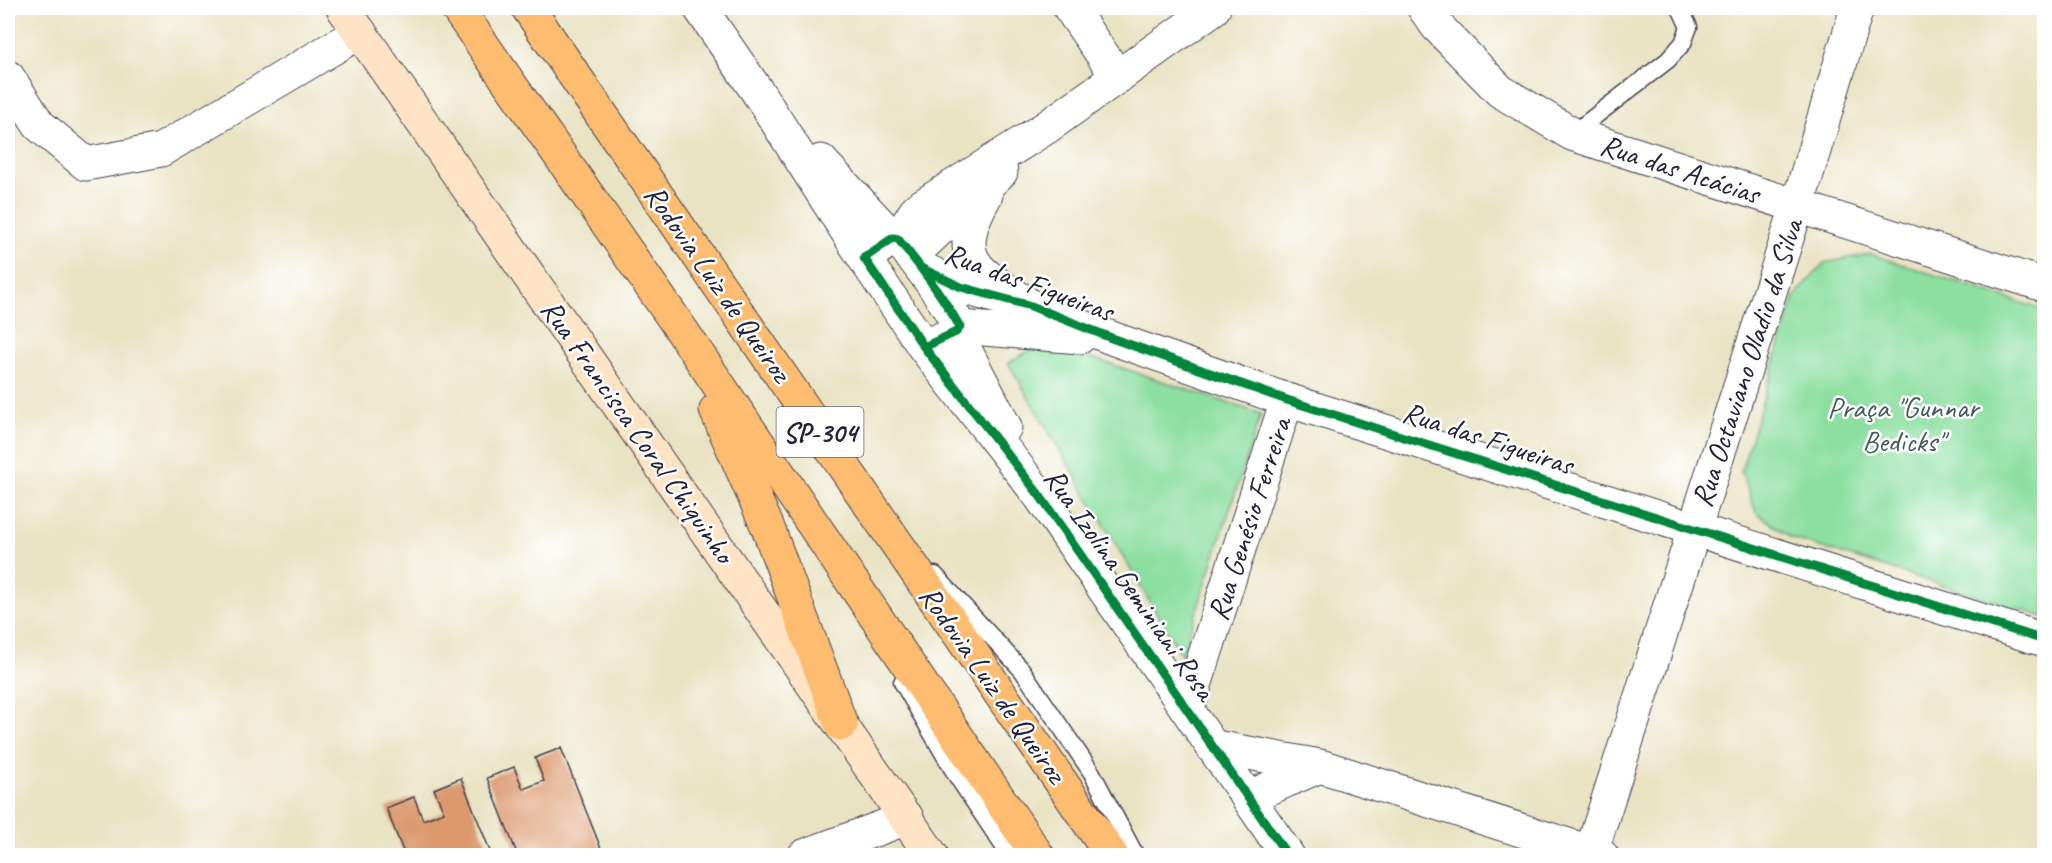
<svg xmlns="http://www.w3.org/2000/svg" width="2052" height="863" viewBox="0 0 2052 863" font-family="Caveat,sans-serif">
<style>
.green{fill:#8cdfa0;stroke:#57806e;stroke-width:1.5}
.building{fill:#dc996e}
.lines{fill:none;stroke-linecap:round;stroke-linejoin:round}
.service-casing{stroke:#403f4f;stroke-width:19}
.minor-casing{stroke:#403f4f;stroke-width:35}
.tertiary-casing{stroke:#403f4f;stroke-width:35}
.secondary-casing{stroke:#403f4f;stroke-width:35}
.motorway-casing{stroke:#403f4f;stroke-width:35}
.service{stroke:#fff;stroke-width:16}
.minor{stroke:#fff;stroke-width:33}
.tertiary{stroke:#fff;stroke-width:33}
.secondary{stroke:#fee4c5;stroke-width:33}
.motorway{stroke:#fdbc6f;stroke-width:33}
.cycleway-casing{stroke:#fff;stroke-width:13}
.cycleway{stroke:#00873e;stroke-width:9}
.labels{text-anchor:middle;stroke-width:5;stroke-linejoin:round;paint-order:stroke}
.shield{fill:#fff;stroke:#646476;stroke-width:1.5}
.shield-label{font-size:28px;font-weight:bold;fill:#22223b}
.street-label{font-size:30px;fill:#22223b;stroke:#fff}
.park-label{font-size:30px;fill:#425b59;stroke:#fff}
</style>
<rect width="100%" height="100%" fill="#fff"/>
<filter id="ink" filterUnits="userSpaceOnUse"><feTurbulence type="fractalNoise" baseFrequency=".0167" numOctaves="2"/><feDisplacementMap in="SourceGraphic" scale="12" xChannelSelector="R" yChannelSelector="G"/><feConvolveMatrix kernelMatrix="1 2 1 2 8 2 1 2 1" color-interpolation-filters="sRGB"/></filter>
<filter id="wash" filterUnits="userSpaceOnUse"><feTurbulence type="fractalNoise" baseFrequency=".008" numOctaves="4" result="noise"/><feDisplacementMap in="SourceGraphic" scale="24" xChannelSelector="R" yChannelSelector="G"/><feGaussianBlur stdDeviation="1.35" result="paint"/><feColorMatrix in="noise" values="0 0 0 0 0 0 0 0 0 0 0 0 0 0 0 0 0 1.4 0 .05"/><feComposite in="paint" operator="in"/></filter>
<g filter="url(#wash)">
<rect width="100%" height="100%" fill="#e9e3c3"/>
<!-- green -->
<path class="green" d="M1870,254L2044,310V617L1791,538L1756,512L1741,471L1795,296L1824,263Z
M1044,342L1261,414L1182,656L1008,363Z"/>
<g id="blocks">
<!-- building -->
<path class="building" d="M561,748L604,856H574L572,852L564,856H518L487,778L514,767L523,789L544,781L535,758Z
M461,778L492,856H405L386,808L414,797L423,820L444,812L434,789Z"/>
</g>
</g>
<g filter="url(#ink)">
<use href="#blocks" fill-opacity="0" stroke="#403f4f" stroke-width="1.5"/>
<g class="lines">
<defs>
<path id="service" d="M1572,134L1668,60L1683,43L1689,27L1680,8
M935,575L1022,670L1092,773L1136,856
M902,682L956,775L1010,856"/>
<path id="minor" d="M1070,8L1118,77
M1424,8L1437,26L1500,91L1572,134L2044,285
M8,77L39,125L86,164L161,150L360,32
M921,268L961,287L1031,306L1114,339L1287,400L2044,640
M960,327L1080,337
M1188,707L1287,400
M1215,747L1320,766L1602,856
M1249,797L1320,766
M804,856L907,818
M1590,856L1797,207L1857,8"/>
<path id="tertiary" d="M700,8L759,94L864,258
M821,161L893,238
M986,195C948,261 978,271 1031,306
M898,239L917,209L1047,127L1214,8
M911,256L1001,172
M956,332L1005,427
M924,347L956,332L960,327C942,295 921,267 898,239L893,238L864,258L924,347L1040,496L1288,856"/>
<path id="secondary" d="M343,8L932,856"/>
<path id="motorway" d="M457,8L674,319L1038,856
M528,8L1112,856
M716,410L768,528L841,724"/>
</defs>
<!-- service casing -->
<use href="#service" class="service-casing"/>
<!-- minor casing -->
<use href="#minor" class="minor-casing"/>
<!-- tertiary casing -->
<use href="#tertiary" class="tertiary-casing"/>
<!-- secondary casing -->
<use href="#secondary" class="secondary-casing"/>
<!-- motorway casing -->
<use href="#motorway" class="motorway-casing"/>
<!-- service -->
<use href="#service" class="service"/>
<!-- minor -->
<use href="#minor" class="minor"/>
<!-- tertiary -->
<use href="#tertiary" class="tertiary"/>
<!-- secondary -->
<use href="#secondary" class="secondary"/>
<!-- motorway -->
<use href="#motorway" class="motorway"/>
<defs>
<path id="cycleway" d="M921,268L961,287L1031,306L1114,339L1287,400L2044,640
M924,347L956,332L960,327C942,295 921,267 898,239L893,238L864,258L924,347L1040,496L1288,856"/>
</defs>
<!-- cycleway casing -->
<use href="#cycleway" class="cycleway-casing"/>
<!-- cycleway -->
<use href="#cycleway" class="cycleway"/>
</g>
</g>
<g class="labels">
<!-- shield labels -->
<rect class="shield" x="776.5" y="407" width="87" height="50" rx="4.5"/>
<g class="shield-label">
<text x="820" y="442">SP-304</text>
</g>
<!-- street labels -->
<g class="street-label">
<text transform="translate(1680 169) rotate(18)" y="10">Rua das Acácias</text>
<text transform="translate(1029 282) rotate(20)" y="10">Rua das Figueiras</text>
<text transform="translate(718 283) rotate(55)" y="10">Rodovia Luiz de Queiroz</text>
<text transform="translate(1747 363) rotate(-72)" y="10">Rua Octaviano Oladio da Silva</text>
<text transform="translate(638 431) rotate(55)" y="10">Rua Francisca Coral Chiquinho</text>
<text transform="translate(1488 438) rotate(18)" y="10">Rua das Figueiras</text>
<text transform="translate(1249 519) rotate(-72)" y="10">Rua Genésio Ferreira</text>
<text transform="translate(1130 584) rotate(55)" y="10">Rua Izolina Geminiani Rosa</text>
<text transform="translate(993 684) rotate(55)" y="10">Rodovia Luiz de Queiroz</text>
</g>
<!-- park labels -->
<g class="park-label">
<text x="1903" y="417">Praça "Gunnar<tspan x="1903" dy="34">Bedicks"</tspan></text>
</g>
</g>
<!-- margin -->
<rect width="2052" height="863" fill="none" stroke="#fff" stroke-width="30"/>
</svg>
